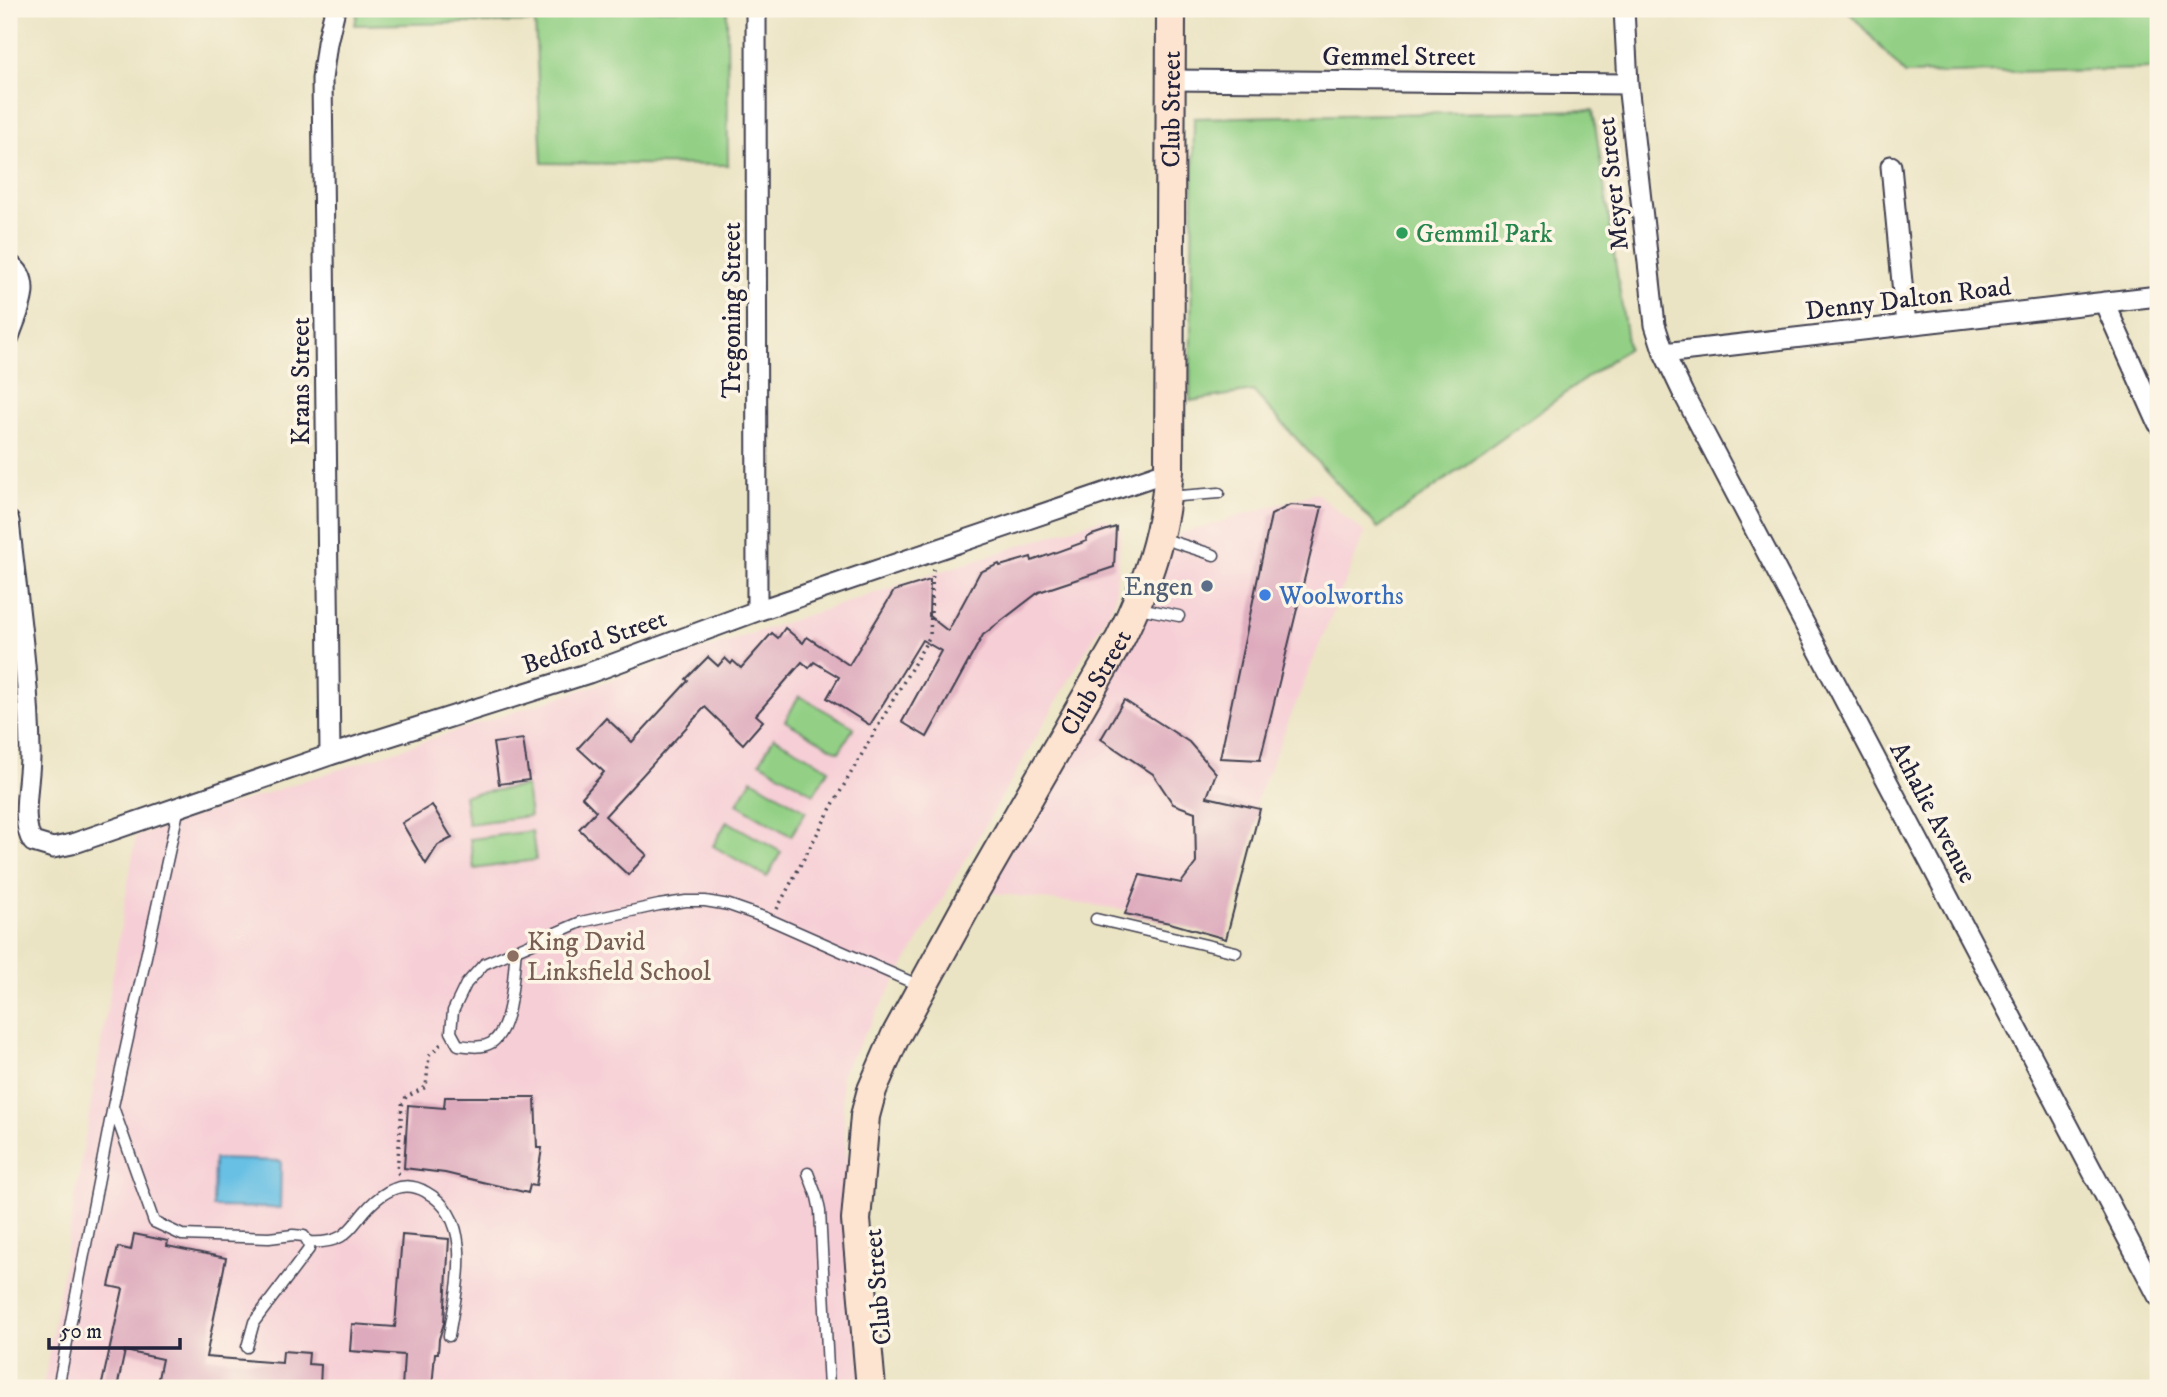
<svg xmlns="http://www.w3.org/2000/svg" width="2167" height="1397" viewBox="0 0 2167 1397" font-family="'IM FELL DW Pica',serif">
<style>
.built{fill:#f6cfd6}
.green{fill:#93d085;stroke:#5a7960;stroke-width:2}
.water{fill:#67c0e4;stroke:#447190;stroke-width:2}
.building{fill:#dda9bc}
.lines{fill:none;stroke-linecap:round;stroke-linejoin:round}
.lane-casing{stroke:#403f50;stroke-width:13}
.street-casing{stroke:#403f50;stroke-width:23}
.secondary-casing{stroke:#403f50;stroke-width:32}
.path{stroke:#403f50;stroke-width:3.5;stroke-dasharray:2 5;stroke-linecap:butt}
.lane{stroke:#fff;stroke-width:10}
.street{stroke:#fff;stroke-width:19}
.secondary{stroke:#fde4d0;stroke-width:28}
.leisure-dot{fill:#2e9e5b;stroke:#fcf5e5;stroke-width:2.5}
.service-dot{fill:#5c6f8a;stroke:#fcf5e5;stroke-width:2.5}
.shop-dot{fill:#3f7fe0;stroke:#fcf5e5;stroke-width:2.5}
.education-dot{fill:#8d6e63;stroke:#fcf5e5;stroke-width:2.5}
.labels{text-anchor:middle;stroke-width:7;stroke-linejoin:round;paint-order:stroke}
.street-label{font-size:26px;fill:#22223b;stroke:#fcf5e5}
.leisure-label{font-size:26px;fill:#27864d;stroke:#fcf5e5;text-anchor:start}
.service-label{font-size:26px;fill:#4e5e75;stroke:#fcf5e5;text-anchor:end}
.shop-label{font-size:26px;fill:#366cbe;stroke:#fcf5e5;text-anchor:start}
.education-label{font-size:26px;fill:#785e54;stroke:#fcf5e5;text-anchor:start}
</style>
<rect width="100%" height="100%" fill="#fcf5e5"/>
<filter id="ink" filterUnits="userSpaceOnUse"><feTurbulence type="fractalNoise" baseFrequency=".0143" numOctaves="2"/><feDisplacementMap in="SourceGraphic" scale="14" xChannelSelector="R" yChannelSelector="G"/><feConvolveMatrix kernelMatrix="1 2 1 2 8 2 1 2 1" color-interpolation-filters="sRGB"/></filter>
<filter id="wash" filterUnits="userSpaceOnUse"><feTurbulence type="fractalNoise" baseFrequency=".00686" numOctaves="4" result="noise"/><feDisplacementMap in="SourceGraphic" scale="28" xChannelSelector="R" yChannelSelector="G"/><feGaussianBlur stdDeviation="1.57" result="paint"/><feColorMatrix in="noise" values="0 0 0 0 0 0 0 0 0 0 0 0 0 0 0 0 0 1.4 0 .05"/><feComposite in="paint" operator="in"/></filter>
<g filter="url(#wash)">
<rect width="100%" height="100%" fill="#ebe4c4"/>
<!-- built -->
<path class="built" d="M1316,493L1365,533L1208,920L987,892L1180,534Z
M1104,518L1121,529L1115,601L841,1075L862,1388H43L136,836Z"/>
<!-- green -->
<path class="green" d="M358,9H727L728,165L542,163L535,22L355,25Z
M1846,9H2158V69L1905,74Z
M1593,110L1628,348L1378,528L1253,391L1190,401L1194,118Z
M799,696L854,727L839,752L785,721Z
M774,737L829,769L814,794L760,762Z
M752,779L806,811L791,836L737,804Z
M526,786L530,816L468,824L464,795Z
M727,821L781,852L767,877L713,846Z
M532,831L536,860L474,869L470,839Z"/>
<!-- water -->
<path class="water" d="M214,1159L281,1161L280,1208L213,1207Z"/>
<g id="blocks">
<!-- building -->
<path class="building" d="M1290,505L1322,507L1260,760L1220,758L1271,515Z
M1116,527L1114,567L1039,592L983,635L927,737L902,722L941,651L922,640L870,725L827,698L839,677L814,662L809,668L802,662L756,715L763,721L743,744L705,707L605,816L647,855L628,875L579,829L596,811L582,797L604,772L578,748L606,718L632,742L688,681L686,679L708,657L718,666L725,658L731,664L733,661L741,668L772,633L778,638L785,628L803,643L807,637L849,665L894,591L930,580L929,616L948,631L980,572L999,564L1000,566L1031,557L1032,561L1087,541L1086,538L1092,535Z
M1124,700L1189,742L1216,773L1207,797L1260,809L1226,939L1170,923L1125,914L1140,875L1181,883L1196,863L1195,812L1173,804L1153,774L1101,739Z
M523,739L529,780L499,784L493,743Z
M432,805L452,838L438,845L426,864L402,823Z
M445,1097H535L537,1148H542L536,1186L530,1185L528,1193L445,1173L404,1168L408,1105L444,1108Z
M134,1234L168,1241L167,1246L226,1258L206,1357L282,1363L283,1351L309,1353L308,1364L321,1365L320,1388H156L162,1359L125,1351L117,1388H101L123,1289L109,1286L118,1247L131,1250Z
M402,1235L449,1239L444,1323L439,1339L438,1353H435L432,1388H402L404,1355L350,1351L352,1324L395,1327Z"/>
</g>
</g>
<g filter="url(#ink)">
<use href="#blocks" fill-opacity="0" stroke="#403f50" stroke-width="2"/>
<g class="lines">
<defs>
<path id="lane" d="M1167,497L1219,493
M1161,538L1214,555
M1139,608L1179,616
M1096,919L1236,952
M516,949C513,973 513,1029 491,1043C481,1049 468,1046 458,1045L451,1032L453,1011L466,984L484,964L581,922L659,905L686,901H705L729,905L766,918L920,986
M113,1107L154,1222L182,1235L269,1238L293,1235L304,1236L308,1242L309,1249L254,1322L247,1347
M808,1173L817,1197L820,1211L829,1388
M308,1242C356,1245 350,1218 381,1196C396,1185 411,1183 426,1192C477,1220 456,1290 449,1336
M58,1388L113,1106L179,807"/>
<path id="street" d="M756,9L757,611
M1624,9L1628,84L1655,325L1664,353L1683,393L2158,1296
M1171,80L1628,84
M1891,166L1906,325
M9,264C36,281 17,313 9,337
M2104,302L2158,423
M1664,353L2158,296
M9,521C17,597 29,675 30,752C31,778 19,822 33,842L53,848L72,844L330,755L589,673L757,611L1169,471
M330,755L322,79L327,43L335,9"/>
<g id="secondary">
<path id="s1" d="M871,1388L856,1220L865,1116L872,1090L895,1037L973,894L1120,639C1148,582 1164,535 1169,471L1171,9"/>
</g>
</defs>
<!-- lane casing -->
<use href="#lane" class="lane-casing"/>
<!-- street casing -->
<use href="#street" class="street-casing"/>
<!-- secondary casing -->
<use href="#secondary" class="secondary-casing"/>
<!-- path -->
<path class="path" d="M777,909L832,806L930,636L933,568
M399,1174L397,1172L402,1105L406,1097L426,1087L429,1056L443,1042"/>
<!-- lane -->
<use href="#lane" class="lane"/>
<!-- street -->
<use href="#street" class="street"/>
<!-- secondary -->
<use href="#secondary" class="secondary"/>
</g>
</g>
<!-- markers -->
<circle class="leisure-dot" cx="1402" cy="233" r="7"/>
<circle class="service-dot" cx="1207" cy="586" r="7"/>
<circle class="shop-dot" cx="1265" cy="595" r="7"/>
<circle class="education-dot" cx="513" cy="956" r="7"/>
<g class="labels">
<!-- street labels -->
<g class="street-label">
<text x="1399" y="65">Gemmel Street</text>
<text dy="9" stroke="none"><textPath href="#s1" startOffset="1353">Club Street</textPath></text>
<text transform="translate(1612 184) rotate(-96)" y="9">Meyer Street</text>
<text transform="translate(1908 298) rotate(-7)" y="9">Denny Dalton Road</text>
<text transform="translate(731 310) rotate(-90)" y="9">Tregoning Street</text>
<text transform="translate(300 381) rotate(-90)" y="9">Krans Street</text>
<text transform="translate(594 641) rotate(-19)" y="9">Bedford Street</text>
<text dy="9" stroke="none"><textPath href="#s1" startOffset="765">Club Street</textPath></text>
<text transform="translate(1934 812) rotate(62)" y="9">Athalie Avenue</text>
<text transform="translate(877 1287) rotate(-95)" y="9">Club Street</text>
</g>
<!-- leisure labels -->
<g class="leisure-label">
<text x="1416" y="242">Gemmil Park</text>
</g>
<!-- service labels -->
<g class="service-label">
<text x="1193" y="595">Engen</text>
</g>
<!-- shop labels -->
<g class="shop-label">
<text x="1279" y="604">Woolworths</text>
</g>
<!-- education labels -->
<g class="education-label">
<text x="527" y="950">King David<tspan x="527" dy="30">Linksfield School</tspan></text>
</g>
</g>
<!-- margin -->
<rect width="2167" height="1397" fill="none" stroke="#fcf5e5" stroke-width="35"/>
<!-- scale -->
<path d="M49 1338v10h131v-10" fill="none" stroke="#22223b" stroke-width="3.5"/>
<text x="60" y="1338" font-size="21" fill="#22223b" stroke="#fcf5e5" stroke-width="5" paint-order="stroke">50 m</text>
</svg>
